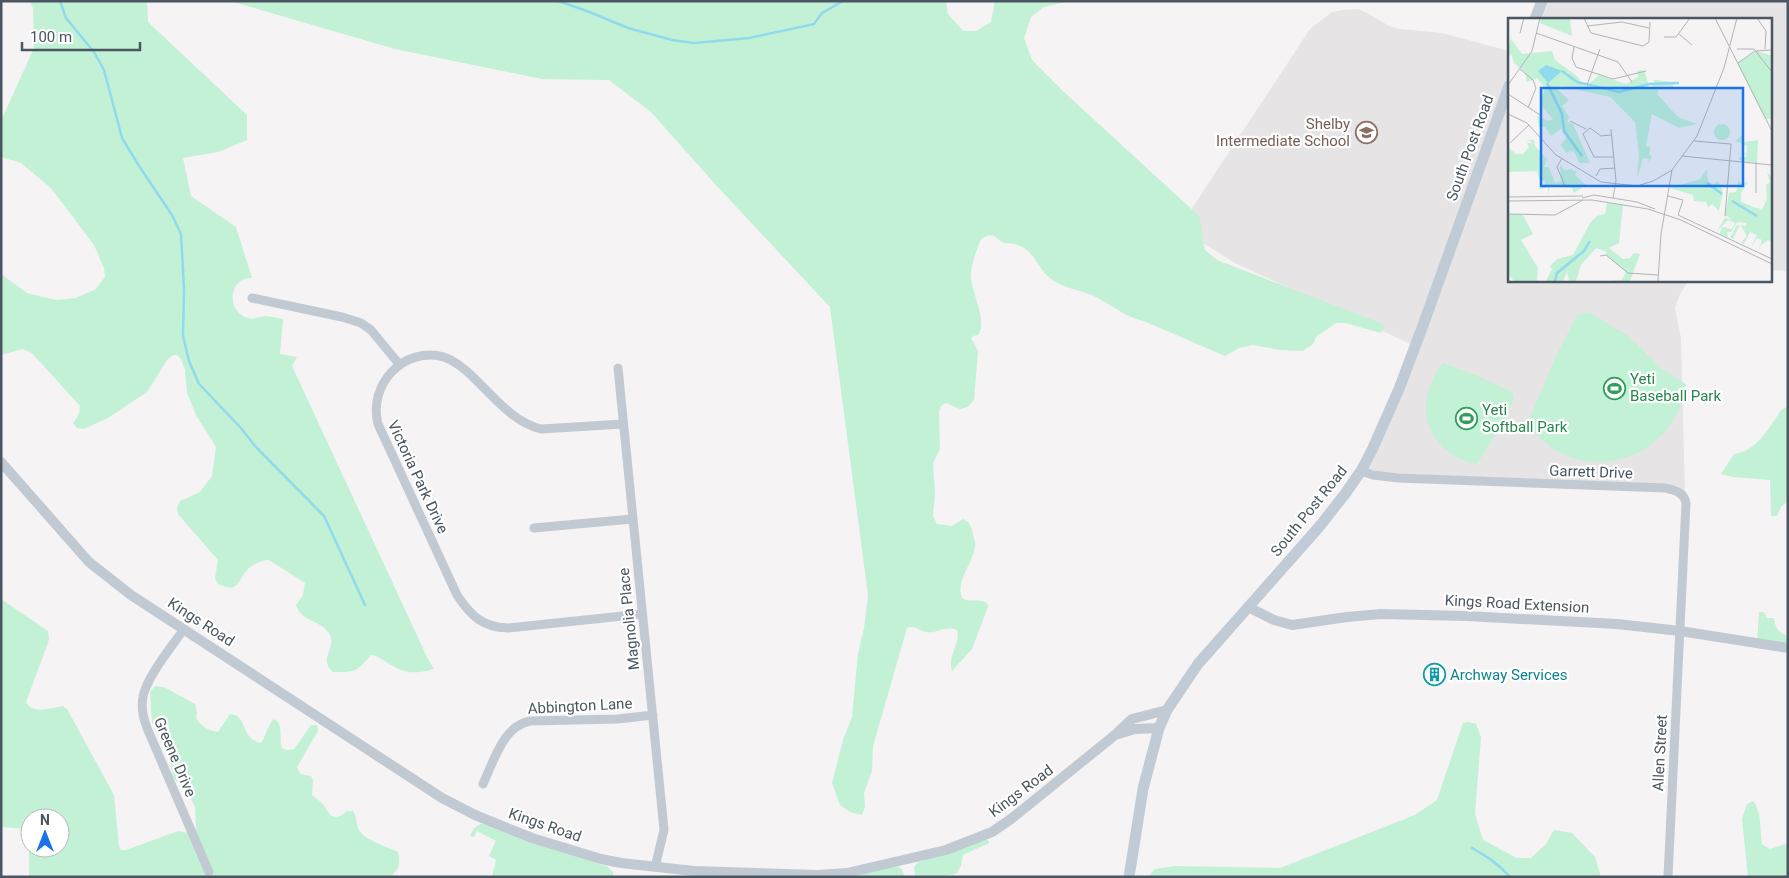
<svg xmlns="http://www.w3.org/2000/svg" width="1789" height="878" viewBox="0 0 1789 878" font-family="Roboto,sans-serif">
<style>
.education{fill:#e6e4e5}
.green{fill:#c3f1d5;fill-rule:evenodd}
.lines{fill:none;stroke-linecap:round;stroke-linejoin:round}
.stream{stroke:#90daee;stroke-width:2.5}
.minor{stroke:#c1cad2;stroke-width:9}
.tertiary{stroke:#c1cad2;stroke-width:10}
.secondary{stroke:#c1cbd6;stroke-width:11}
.labels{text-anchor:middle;stroke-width:4.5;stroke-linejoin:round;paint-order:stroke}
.education-label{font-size:15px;fill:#785e54;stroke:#fff;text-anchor:end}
.street-label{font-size:15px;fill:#4a5661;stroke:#fff}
.leisure-label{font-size:15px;fill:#27864d;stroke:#fff;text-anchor:start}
.culture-label{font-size:15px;fill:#0d838f;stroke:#fff;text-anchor:start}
.inset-river{fill:none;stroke:#90daee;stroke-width:2.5}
.inset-road{fill:none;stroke:#b1b4b9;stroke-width:1}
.view{fill:#1a73e8;fill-opacity:0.15;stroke:#1a73e8;stroke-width:2.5}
.inset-edge{fill:none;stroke:#4a5661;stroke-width:2.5}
</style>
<rect width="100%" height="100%" fill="#f5f3f3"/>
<!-- education -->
<path class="education" d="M1542,1H1788V271L1770,270V19H1535Z
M1358,9L1371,15L1389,26L1400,29L1442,33L1509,51V280H1689L1679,296L1675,308L1681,338L1685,497L1678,492L1398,478L1361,471L1415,346L1235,263L1179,228L1310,29L1332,12L1343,10Z"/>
<!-- green -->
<path class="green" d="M29,1H147L148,22L247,115V140L218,152L183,158L191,196L236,227L252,278C229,277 225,312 248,318C255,320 261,316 267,316C272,317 278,318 283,319L280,354L297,357L292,366L427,657L434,669C406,677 400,670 376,656L371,655C356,672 357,672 333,672C318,659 336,649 330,635C321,619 302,623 296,605L303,595L305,583L269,560C262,560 253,564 248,569C237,581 239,594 218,584L215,578L218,560L178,514L177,508L180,501L200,492L212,476L216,447L196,415L187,393L185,370L181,359L177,355H173L167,360L147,392L108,418L83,429L77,428L73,423L79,414L80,406L32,353L23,349L1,355V274L27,293L56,300L76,298L96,289L105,277L104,268L94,245L51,188L21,163L1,157V121L34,48L33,8Z
M230,1H946L948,14L963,31H976L991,22L995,1H1069L1044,7L1031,17L1024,38L1032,60L1064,92L1199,216L1205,250L1217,260L1383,324L1384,328L1381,333L1345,323H1336L1316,337L1313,344L1303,351L1280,350L1253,345L1239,348L1225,356L1146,322C1127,318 1112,305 1094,296C1081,290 1067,289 1054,281C1034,269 1037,243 1004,243C993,238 996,231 981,239C977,249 970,266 971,278C972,293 988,323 978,335L973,336L971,338L978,351L974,400L968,407L960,409L946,403L941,406L939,412L940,449L933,463L935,493L933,516L937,524L952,526L963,519C970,522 972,528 973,535C974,538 976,543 975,546C973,564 955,581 962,598C970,603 979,598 987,603L988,607L972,649L952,671C947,655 961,644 957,630C943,625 938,634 926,632C918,630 915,625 907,628L873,746L872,771L864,793L865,807L862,815L850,812L840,805L832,783L843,740L852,717L858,654L864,628L868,595L830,307L714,183L651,112L609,80L542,79L395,49Z
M1589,312L1627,335L1662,369L1686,384C1678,444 1618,478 1562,454C1548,447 1538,436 1527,425L1555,358L1577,315Z
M1443,363L1480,377L1512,392L1514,399L1499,429L1477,464C1425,453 1411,403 1443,363Z
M1788,406V501L1781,507L1777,516H1771L1770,480L1733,477L1721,474L1734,454C1753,451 1764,436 1774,421C1779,414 1780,409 1788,406Z
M1,599L48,631L49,638L48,643L26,702C33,715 50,708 63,706L67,709L114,795L119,846L121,850H126L178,831L189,833L196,829L195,807L190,797L173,777L168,753L169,726L167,723H163L160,727L155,726L152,723L150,692L155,686L164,687L195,704L197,712L196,718C199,725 209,731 218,732L230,714C248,715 240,739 261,743C266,736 268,724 274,719C289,726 270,756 294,749L311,725H317L318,731L297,767L300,774L311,776L313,780L312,795C315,798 319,800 322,803C330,814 332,824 347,811H353C357,817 356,824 359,830C364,840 388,847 398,852C401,864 399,868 391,877H29V829L1,827ZM30,818H60V848H30Z
M1759,612H1764L1767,618H1774C1775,627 1778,633 1788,636V648L1757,644Z
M1469,722L1476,724L1481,737L1475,814L1483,840L1517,858H1531L1546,844L1554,830L1572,833L1595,857L1601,877H1148L1155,869L1175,866L1280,868L1415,815L1437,800L1463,723Z
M1753,801C1762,811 1760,832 1762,844L1770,849L1788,843V877H1748L1742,819L1747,804Z
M480,824H485L608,867L613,872L614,877H492L496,860L489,856L496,841L477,831L474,837L470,836L474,828Z
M986,839L988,840L989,843L963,855L961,866L956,874L939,877H915L914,867L918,862Z
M896,866L901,868L905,877H842Z"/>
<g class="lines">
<!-- stream -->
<path class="stream" d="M60,1L66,18L94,52L104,70L122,138L139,166L172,215L181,234L184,289L183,336L189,361L199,384L241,428L255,446L324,516L365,605
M558,1L587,11L628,28L672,40L694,43L749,38L814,24L822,13L843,1
M1472,848C1486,856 1499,864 1510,877"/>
<!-- minor -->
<path class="minor" d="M252,298L342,317L361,323L371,330L399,364
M618,368L664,830L655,867
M623,424L541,429C513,422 495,398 475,379C466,370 456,361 444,357C403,346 368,385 378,424L457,595C471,616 482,627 508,628L642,614
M1361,471L1373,475L1398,478L1665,488C1674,490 1684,492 1686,503L1668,877
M534,528L632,519
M184,629C172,646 146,678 143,697C141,708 143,718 147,728L209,872
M483,784C494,761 503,726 530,721L618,719L653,715"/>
<!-- tertiary -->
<path class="tertiary" d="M1,462L89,562L131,595L442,798L475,815L532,838L601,859L621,863L694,871L818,875L847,873L946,850L992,832L1011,819L1115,735L1135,729L1159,728
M1248,607L1274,620L1292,625L1347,617L1381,614L1467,616L1617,624L1680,631L1788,648
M1117,733L1132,719L1167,710"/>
<!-- secondary -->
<path class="secondary" d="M1535,19L1542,1
M1129,877L1143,789L1159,728L1167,710L1198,664L1319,527L1345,494L1361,471L1372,450L1399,389L1422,328L1509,86"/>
</g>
<!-- icons -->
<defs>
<symbol id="school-ring" viewBox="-11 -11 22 22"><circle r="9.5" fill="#fff" stroke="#8d6e63" stroke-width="1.5"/><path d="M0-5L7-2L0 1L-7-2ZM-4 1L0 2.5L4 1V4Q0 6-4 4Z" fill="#8d6e63"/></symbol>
<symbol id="stadium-ring" viewBox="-11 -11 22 22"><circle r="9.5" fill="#fff" stroke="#2e9e5b" stroke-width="1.5"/><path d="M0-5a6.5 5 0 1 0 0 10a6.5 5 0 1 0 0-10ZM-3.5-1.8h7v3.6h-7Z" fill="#2e9e5b"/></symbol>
<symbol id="building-ring" viewBox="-11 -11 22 22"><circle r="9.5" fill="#fff" stroke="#0f9aa8" stroke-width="1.5"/><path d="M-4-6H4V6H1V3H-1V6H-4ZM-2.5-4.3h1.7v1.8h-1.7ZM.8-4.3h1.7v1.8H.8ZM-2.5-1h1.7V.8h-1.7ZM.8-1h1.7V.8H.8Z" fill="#0f9aa8"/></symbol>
</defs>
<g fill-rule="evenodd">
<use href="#school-ring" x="1354" y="120" width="25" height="25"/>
<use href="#stadium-ring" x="1602" y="376" width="25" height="25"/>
<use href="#stadium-ring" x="1454" y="406" width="25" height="25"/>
<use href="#building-ring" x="1422" y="662" width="25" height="25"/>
</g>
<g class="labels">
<!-- education labels -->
<g class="education-label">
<text x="1350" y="129">Shelby<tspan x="1350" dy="17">Intermediate School</tspan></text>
</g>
<!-- street labels -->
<g class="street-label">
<text transform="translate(1470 148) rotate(-70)" y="5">South Post Road</text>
<text transform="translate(1591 472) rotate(2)" y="5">Garrett Drive</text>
<text transform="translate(418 477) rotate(65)" y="5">Victoria Park Drive</text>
<text transform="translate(1309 511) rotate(-51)" y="5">South Post Road</text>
<text transform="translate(1517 604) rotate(3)" y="5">Kings Road Extension</text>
<text transform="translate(629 619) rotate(-96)" y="5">Magnolia Place</text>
<text transform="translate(201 622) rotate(33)" y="5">Kings Road</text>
<text transform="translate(580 706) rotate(-3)" y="5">Abbington Lane</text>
<text transform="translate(1660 753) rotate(-87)" y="5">Allen Street</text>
<text transform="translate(175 757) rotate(67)" y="5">Greene Drive</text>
<text transform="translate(1021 791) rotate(-37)" y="5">Kings Road</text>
<text transform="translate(545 825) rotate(19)" y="5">Kings Road</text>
</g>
<!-- leisure labels -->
<g class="leisure-label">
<text x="1630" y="384">Yeti<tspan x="1630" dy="17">Baseball Park</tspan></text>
<text x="1482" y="415">Yeti<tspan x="1482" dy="17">Softball Park</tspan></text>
</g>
<!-- culture labels -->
<g class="culture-label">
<text x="1450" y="680">Archway Services</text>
</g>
</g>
<!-- overview -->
<g transform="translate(1508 18)">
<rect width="264" height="264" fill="#f5f3f3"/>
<path d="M33,0H62L64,18L32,5ZM4,11L3,21L14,36L44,33L47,42L70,59L74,67L79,68L91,57L118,66L130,59L129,53L133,52L137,54L142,73L147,62L165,64V69L151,70L149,76L170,99L189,106L171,110L144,96L138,128L143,129L141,136L144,138L140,145L141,141L135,140L129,161L131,137L127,104L102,79L53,68L50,72L61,82L54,88L61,99L59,104L65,106L82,145H71L67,135L63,133L58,135L53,127L58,120L54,110L43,118L37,109H31L29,98L40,103L45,101L32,86L37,70L29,60L19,64L17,54L6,45L3,36L0,38ZM249,33L264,38V101H257L229,45ZM206 114a8 8 0 1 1 16 0a8 8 0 1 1-16 0ZM236,115V124L250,122L249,145L231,142V139H238L239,128L227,123ZM19,122H26L27,128L39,141L36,149H41L47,165L53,163L52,147L57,152L64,151L66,154L69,151L67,157L78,167L66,175L64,170L42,168L40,177V169L29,172L36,168L37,163L31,161L29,153L0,154V129L8,136H15L21,129L19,125H26ZM199,151L200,164L206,166L210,163L215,174L211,193L204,186L200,189L198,184L186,183L185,177L162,170L192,161ZM259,154L264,159V224L260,222L253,227L250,234L254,222L249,220L243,230L249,217L242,214L236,226L233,225L239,218L232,207L225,221L222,220L229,207L238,208V205L229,204L223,214H219L220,219L212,216L214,209L224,211L227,205L220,202L209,213L217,200L225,202L217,197L221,175L228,174L231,160L232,165L240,164L233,175V184L254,192L259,181L258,167L262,164ZM99,185L115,187L111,225L101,230L115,241L122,240L126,235L132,236L122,263H102L114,262L118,254L98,237L99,234L88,230L73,247L68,263H61L59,254L55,263H38L44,251L42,248L49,241L65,237L82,205L89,198L97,196ZM0,196L15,197L25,216L13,222L30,250L29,263H6L0,256Z" fill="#c3f1d5"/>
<path d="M38,47L54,53L40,65L30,53Z" fill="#90daee"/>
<path class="inset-river" d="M54,53L69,64L111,74L141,66L171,65M39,65L54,96L56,113L74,138M199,165L214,176M224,183L249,198M47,263L49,255L76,233L82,223"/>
<path class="inset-road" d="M76,0L83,15L135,28L141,24L142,4M207,0L264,113M249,0L258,13L257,31M79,8L114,4L141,10M12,15L16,0M28,15L110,44L124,64M171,16L184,27M156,19H168L182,0M66,29L64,40L68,49L105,61L138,53M229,31H246L264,54M230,45L247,33L264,32M12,51L25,62L28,70L20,90M0,67L24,33L32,0M79,67L92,31M0,76L32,97M0,96L19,105L48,137L93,164L129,168L145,163L164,152M62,103L78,111M103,111L108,163L105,180M103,117L93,118L82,110L75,116L86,139H106M186,123L223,126L217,198M2,125L21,107M174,138L264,147M54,140L49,149L57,168M248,144V175M88,158L92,151L107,150M160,178L175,182L170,197L264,241M0,179L75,178M74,180L86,177L129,184L147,191M0,183L84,182L140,191L173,202L264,246M0,196L47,197L75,182M92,238L98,237L120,255L150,257M150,263L153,216L164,152L189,118L216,50L229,0"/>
<path class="view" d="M33,70H235V168H33Z"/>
<rect width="264" height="264" class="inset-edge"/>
</g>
<!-- border -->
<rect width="1789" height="878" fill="none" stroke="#4a5661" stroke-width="5"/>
<!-- north arrow -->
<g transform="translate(45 833)"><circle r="24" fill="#ffffff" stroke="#b7bbc0"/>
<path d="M0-4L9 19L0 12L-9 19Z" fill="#1a73e8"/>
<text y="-8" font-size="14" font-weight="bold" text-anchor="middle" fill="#4a5661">N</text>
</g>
<!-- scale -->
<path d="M22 42v8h118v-8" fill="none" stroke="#4a5661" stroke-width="2.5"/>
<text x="30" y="42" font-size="15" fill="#4a5661" stroke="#ffffff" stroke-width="4" paint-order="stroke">100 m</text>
</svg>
